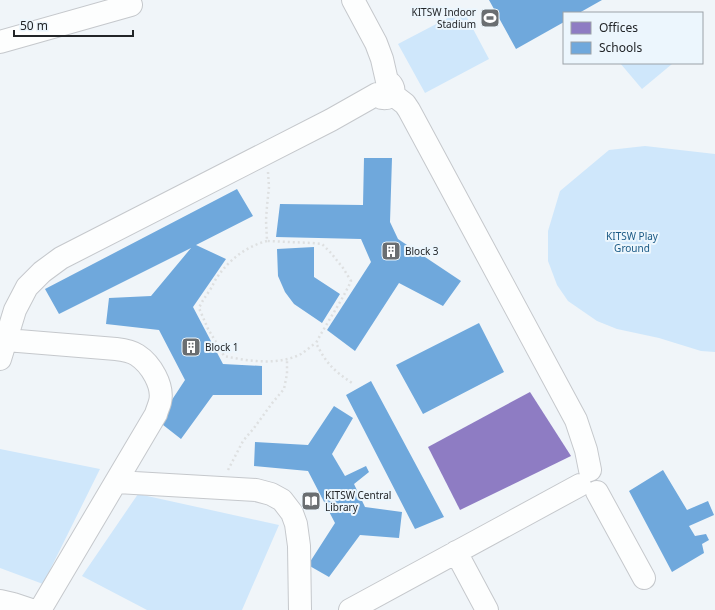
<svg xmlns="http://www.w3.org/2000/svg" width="715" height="610" viewBox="0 0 715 610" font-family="'Noto Sans',sans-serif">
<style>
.green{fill:#cfe7fb}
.offices{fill:#8e7cc3}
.schools{fill:#6fa8dc}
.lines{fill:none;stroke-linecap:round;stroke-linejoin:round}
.minor-casing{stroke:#c5c8cc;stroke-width:24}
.path{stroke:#dee0e1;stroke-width:2.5;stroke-dasharray:2 3;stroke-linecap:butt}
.minor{stroke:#fdfefe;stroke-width:22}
.labels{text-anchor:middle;stroke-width:4;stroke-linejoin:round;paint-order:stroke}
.poi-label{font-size:10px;fill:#222528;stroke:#ecf6fd;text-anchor:start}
.park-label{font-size:10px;fill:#1a5984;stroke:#ecf6fd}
</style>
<rect width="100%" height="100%" fill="#f0f5f9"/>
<!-- green -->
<path class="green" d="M463,10L489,59L425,93L398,44Z
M620,63H672V64L642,89Z
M645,146L715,154V352L701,351L659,338L617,329L597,321L568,301L557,285L548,261V231L560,191L609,150Z
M0,449L100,469L43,584L0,568Z
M138,494L279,525L242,610H147L82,576Z"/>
<!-- offices -->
<path class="offices" d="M530,392L571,456L460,510L428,447Z"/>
<!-- schools -->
<path class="schools" d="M489,0H602L579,13H564V22L516,49Z
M364,158H392L390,222L398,239L461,281L443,306L399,283L355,351L327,330L371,262L361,239L276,237L280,204L363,205Z
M237,189L253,216L196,245L226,259L193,307L223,364L262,366V395H213L181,439L158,421L185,380L159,330L106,324L109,298L151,296L191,248L59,314L45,289Z
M314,247V277L340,294L322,323L294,304L285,292L278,276L277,249Z
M479,323L504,372L423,414L396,365Z
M371,381L444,517L415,529L346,395Z
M334,406L353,418L332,454L345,476L366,466L369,472L354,484L365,507L402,512L399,538L360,535L329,577L308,565L335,523L308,471L254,466L255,442L308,445Z
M663,470L687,510L708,501L714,515L689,526L695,536L706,534L709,540L702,544L704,553L672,572L629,491Z"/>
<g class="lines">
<defs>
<path id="minor" d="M353,0L376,43L382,59L387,81C398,87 394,100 382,98
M0,42L131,5
M392,94L405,104L409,110L576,420L586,450L590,470
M6,340L116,349C124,350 131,351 137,355C151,364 164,386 160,402C159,406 157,410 156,414L40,610
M0,359L15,310L27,287L42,272L61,258L331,120L377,94
M117,482L256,490L271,494L282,500L292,513L296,524L299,546L300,610
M597,492L644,578
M456,552L487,610
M0,601L13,604L31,610
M350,610L580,485"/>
</defs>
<!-- minor casing -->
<use href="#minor" class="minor-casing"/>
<!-- path -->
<path class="path" d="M268,172L269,187L267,206L266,220L267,241L312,243L322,244L331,253L343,268L351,281C341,303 327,322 316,343C326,363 333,370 352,383
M267,241C247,246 230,259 218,276C215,280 213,285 210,290C206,296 202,301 199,308L208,329L216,342L224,356C248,361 278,366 301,354C306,351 311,346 316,343
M228,470L243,441L254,428L273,402L284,389L287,374V359"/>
<!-- minor -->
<use href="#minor" class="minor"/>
</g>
<!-- icons -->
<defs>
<symbol id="stadium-square" viewBox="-11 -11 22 22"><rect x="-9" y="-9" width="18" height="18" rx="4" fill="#6a6e71" stroke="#ecf6fd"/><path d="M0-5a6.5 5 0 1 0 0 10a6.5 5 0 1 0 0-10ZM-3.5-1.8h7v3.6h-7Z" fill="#fff"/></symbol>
<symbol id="building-square" viewBox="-11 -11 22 22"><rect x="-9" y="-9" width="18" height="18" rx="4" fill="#6a6e71" stroke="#ecf6fd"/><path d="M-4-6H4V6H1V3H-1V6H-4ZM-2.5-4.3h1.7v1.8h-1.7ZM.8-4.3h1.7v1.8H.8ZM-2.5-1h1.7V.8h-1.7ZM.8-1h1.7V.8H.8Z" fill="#fff"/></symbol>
<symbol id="library-square" viewBox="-11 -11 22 22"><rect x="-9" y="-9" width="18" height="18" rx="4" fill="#6a6e71" stroke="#ecf6fd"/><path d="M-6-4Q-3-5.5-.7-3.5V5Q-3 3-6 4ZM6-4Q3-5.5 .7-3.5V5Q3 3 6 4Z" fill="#fff"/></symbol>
</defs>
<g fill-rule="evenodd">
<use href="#stadium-square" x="479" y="7" width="22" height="22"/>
<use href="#building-square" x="380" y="240" width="22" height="22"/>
<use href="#building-square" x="180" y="336" width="22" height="22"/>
<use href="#library-square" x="300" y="490" width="22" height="22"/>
</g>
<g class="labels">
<!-- poi labels -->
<g class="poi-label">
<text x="476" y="16" text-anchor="end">KITSW Indoor<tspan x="476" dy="12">Stadium</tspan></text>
<text x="405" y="255">Block 3</text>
<text x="205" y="351">Block 1</text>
<text x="325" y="499">KITSW Central<tspan x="325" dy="12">Library</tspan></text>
</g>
<!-- park labels -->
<g class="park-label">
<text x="632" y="240">KITSW Play<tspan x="632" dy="12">Ground</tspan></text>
</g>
</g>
<!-- legend -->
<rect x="563" y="12" width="140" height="52" fill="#ecf6fd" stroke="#9ba2a8"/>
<rect x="571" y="22" width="20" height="12" fill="#8e7cc3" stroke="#9ba2a8"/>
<text x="599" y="32" font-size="12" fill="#222528">Offices</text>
<rect x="571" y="42" width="20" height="12" fill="#6fa8dc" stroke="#9ba2a8"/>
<text x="599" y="52" font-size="12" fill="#222528">Schools</text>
<!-- scale -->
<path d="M14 30v6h119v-6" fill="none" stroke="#222528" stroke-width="2"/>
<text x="20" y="30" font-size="12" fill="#222528" stroke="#ecf6fd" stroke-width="3" paint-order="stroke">50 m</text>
</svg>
